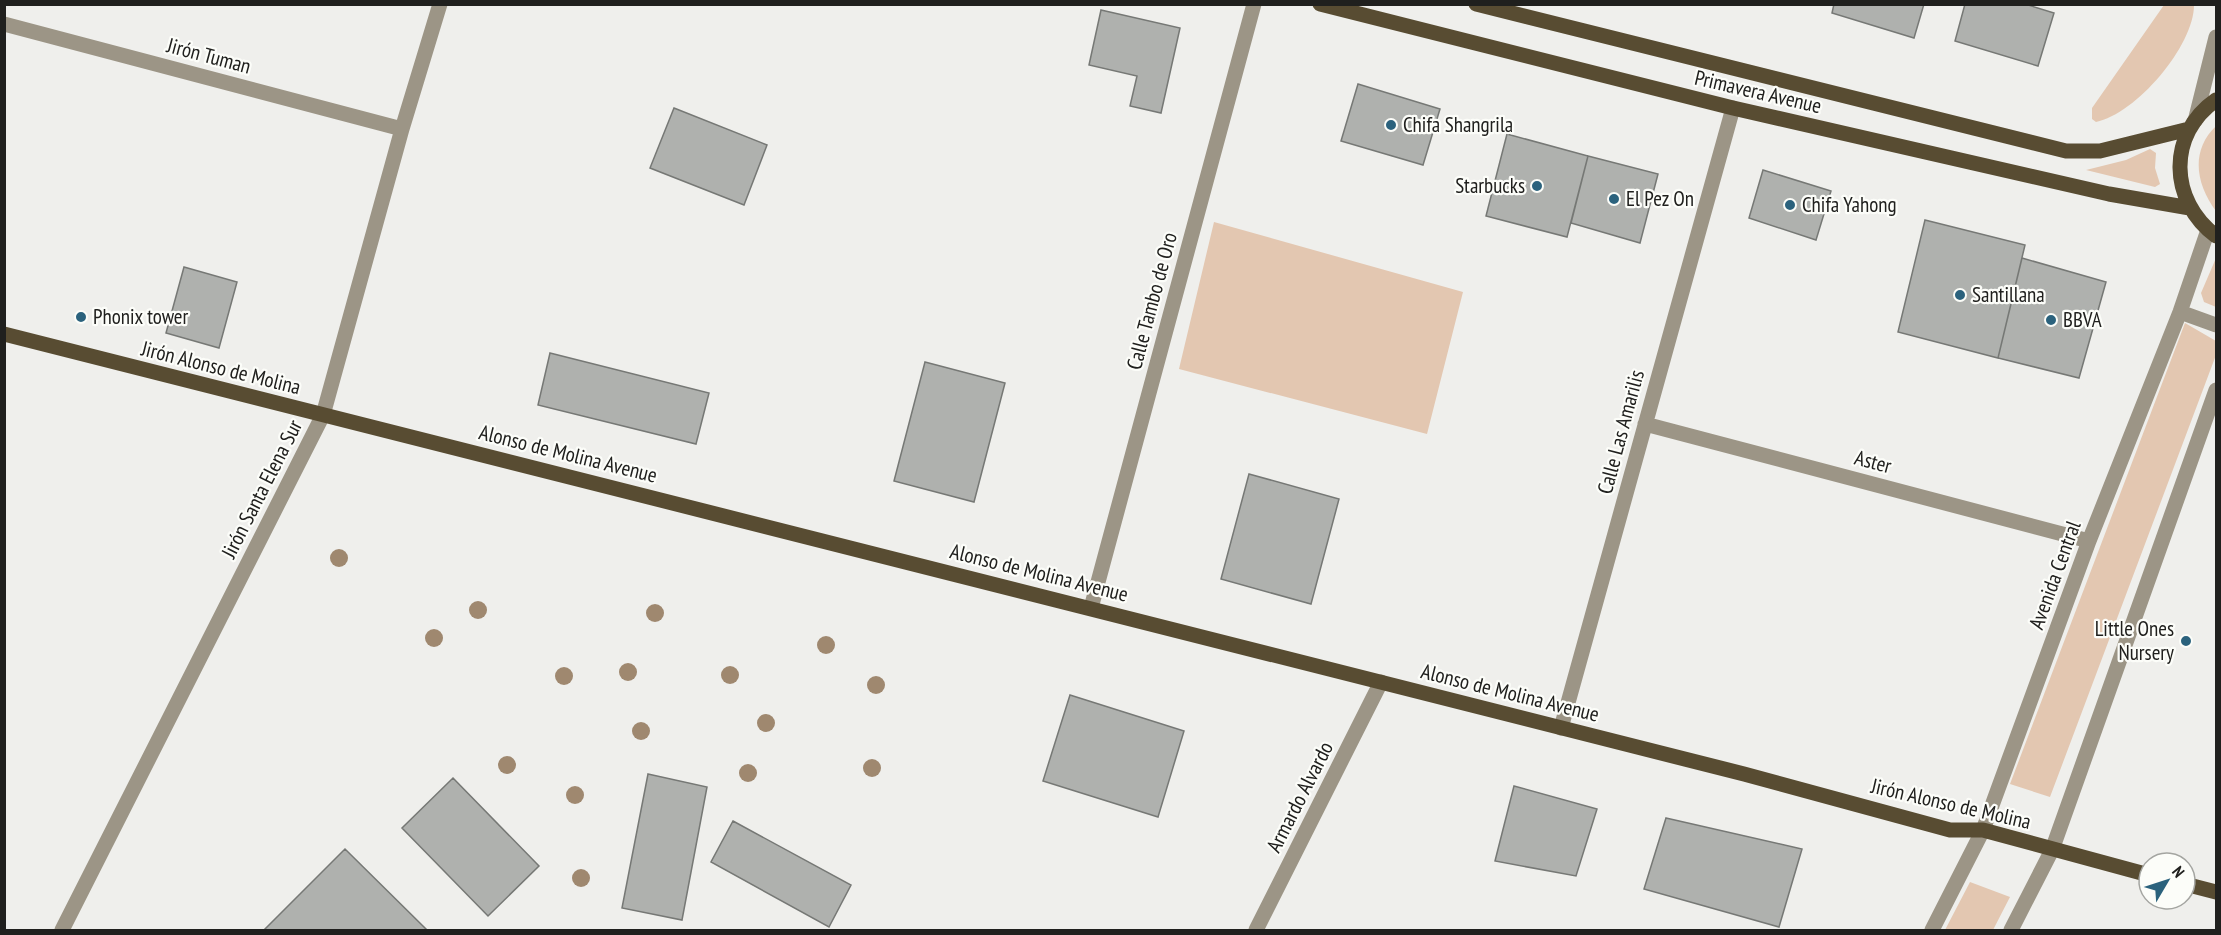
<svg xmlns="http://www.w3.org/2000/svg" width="2221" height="935" viewBox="0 0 2221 935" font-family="'PT Sans Narrow',sans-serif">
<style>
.green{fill:#e3c7b1}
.building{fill:#afb1ae;stroke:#767875;stroke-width:1.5}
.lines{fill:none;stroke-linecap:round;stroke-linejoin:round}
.minor{stroke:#9c9586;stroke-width:15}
.major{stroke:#584c32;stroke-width:15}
.tree{fill:#9f886f}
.poi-dot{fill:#2b627d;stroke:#fcfdf9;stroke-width:2}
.labels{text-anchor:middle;stroke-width:4.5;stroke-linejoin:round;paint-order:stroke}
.street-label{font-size:21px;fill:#20201e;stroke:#fcfdf9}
.poi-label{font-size:21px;fill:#20201e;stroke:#fcfdf9;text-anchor:start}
</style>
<rect width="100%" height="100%" fill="#efefec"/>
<!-- green -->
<path class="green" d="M2164,5H2194C2194,46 2136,114 2096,122L2092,119V108Z
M2216,126V211C2196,184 2190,151 2216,126Z
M2150,149L2156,153L2155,168L2160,184L2155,187L2086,170L2126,160Z
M1214,222L1463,292L1427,434L1179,369Z
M2216,258V307L2204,302L2201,293Z
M2185,323L2216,341V355L2050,797L2010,784Z
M1970,882L2010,897L1993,930H1945Z"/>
<!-- building -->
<path class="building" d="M1834,4H1924L1914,38L1832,13Z
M1965,4H2025L2054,13L2038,66L1955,41Z
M1101,10L1180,28L1161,113L1130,106L1137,76L1089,65Z
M1358,84L1440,109L1423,165L1341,141Z
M674,108L767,145L744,205L650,168Z
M1507,134L1588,156L1567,237L1486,216Z
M1588,156L1658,174L1640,243L1571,223Z
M1763,170L1831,191L1816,240L1749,218Z
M1925,220L2025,245L1998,358L1898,332Z
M2022,258L2106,282L2079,378L1998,358Z
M184,267L237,282L219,348L166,333Z
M550,353L709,393L696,444L538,405Z
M925,362L1005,383L974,502L894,481Z
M1249,474L1339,499L1311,604L1221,579Z
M1070,695L1184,731L1158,817L1043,781Z
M648,774L707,787L682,920L622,908Z
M648,774L707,787L682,920L622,908Z
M648,774L707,787L682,920L622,908Z
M453,778L539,866L488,916L402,828Z
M453,778L539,866L488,916L402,828Z
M453,778L539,866L488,916L402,828Z
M1514,786L1597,809L1576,876L1495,861Z
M1666,818L1802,849L1779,927L1644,889Z
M733,821L851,885L829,927L711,862Z
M345,849L427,930H264Z
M345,849L427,930H264Z
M345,849L427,930H264Z"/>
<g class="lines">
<!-- minor -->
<path class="minor" d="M4,24L402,129
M2195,121L2216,37
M2180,312L2216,325
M1645,424L2089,541
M1091,608L1254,4
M1561,728L1733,108
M62,930L323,415L402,129L440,4
M1256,930L1381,682
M1932,930L1983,830L2089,541L2180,312L2208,230
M2011,930L2052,850L2216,390"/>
<!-- major -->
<path class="major" d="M1320,4L1733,108L2109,194L2190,208
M1476,4L2066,151H2100L2189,129
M2216,100C2167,134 2169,201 2216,236
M4,334L1744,774L1950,830H1983L2149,875
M2185,884L2216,892"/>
</g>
<!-- trees -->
<g class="tree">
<circle cx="339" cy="558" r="9"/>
<circle cx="478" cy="610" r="9"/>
<circle cx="655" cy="613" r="9"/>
<circle cx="434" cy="638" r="9"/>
<circle cx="826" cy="645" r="9"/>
<circle cx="628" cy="672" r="9"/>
<circle cx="730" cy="675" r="9"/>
<circle cx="564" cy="676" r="9"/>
<circle cx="876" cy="685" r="9"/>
<circle cx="766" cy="723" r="9"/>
<circle cx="641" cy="731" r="9"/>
<circle cx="507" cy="765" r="9"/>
<circle cx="872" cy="768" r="9"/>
<circle cx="748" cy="773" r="9"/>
<circle cx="575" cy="795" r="9"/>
<circle cx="581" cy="878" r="9"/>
</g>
<!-- markers -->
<g class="poi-dot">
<circle cx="1391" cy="125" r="6"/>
<circle cx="1537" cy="186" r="6"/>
<circle cx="1614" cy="199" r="6"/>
<circle cx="1790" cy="205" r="6"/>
<circle cx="1960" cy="295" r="6"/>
<circle cx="81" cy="317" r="6"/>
<circle cx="2051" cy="320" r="6"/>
<circle cx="2186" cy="641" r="6"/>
</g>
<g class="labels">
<!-- street labels -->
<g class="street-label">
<text transform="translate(209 56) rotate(15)" y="7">Jirón Tuman</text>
<text transform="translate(1758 92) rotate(13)" y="7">Primavera Avenue</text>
<text transform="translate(1152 301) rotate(-75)" y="7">Calle Tambo de Oro</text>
<text transform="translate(221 368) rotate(14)" y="7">Jirón Alonso de Molina</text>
<text transform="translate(1621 432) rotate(-75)" y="7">Calle Las Amarilis</text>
<text transform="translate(568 454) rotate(14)" y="7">Alonso de Molina Avenue</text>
<text transform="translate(1873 462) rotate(15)" y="7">Aster</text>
<text transform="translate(262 489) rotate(-63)" y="7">Jirón Santa Elena Sur</text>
<text transform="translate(1039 573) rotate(14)" y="7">Alonso de Molina Avenue</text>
<text transform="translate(2055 575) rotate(-70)" y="7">Avenida Central</text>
<text transform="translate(1510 693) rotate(14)" y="7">Alonso de Molina Avenue</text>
<text transform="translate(1300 797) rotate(-63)" y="7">Armardo Alvardo</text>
<text transform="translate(1951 804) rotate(13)" y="7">Jirón Alonso de Molina</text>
</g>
<!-- poi labels -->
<g class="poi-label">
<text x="1403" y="132">Chifa Shangrila</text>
<text x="1525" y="193" text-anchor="end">Starbucks</text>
<text x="1626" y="206">El Pez On</text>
<text x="1802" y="212">Chifa Yahong</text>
<text x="1972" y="302">Santillana</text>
<text x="93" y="324">Phonix tower</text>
<text x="2063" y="327">BBVA</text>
<text x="2174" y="636" text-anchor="end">Little Ones<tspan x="2174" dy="24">Nursery</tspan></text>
</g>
</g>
<!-- border -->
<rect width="2221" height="935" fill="none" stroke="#20201e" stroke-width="12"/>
<!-- north arrow -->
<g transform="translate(2167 881) rotate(51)"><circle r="28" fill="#fcfdf9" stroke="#a4a5a1" stroke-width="1.5"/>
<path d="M0-4.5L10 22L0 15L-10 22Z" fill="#2b627d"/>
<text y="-9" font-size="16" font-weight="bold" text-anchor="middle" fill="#20201e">N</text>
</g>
</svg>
